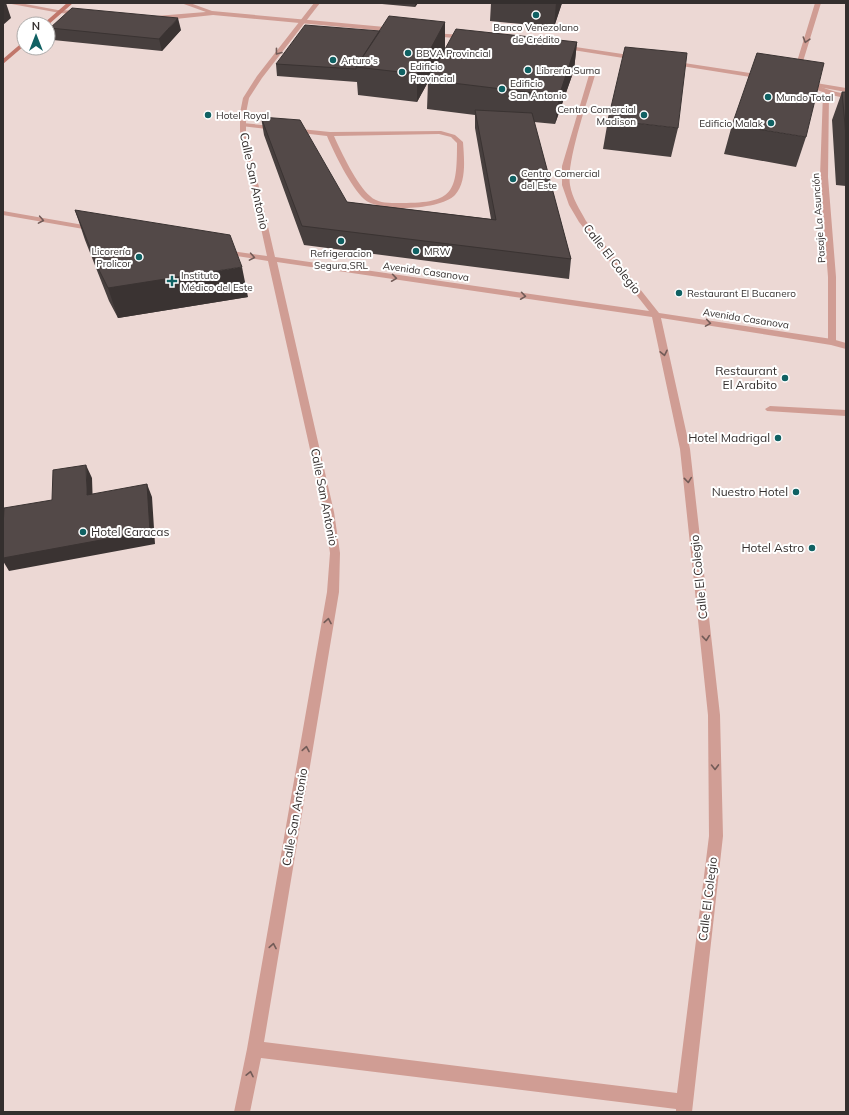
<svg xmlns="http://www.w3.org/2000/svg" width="849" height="1115" viewBox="0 0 849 1115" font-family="Mulish,sans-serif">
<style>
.built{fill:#ecd8d4;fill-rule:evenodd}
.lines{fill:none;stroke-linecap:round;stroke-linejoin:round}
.service{fill:#d09d94;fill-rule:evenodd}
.pedestrian{fill:#d09d94;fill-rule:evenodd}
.minor{fill:#d09d94;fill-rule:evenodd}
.secondary{fill:#c1776b;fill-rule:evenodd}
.wall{fill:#473f3e}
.shaded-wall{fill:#3a3332}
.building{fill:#534948;stroke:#3a3332}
.oneway{stroke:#725b57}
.poi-dot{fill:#106163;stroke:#fff;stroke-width:1.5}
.labels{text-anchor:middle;stroke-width:4;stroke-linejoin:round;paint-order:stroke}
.far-poi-label{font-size:10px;fill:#342f2e;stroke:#fff;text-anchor:start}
.far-street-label{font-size:10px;fill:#342f2e;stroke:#fff}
.street-label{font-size:12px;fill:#342f2e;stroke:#fff}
.poi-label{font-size:12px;fill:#342f2e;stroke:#fff;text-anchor:end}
</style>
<rect width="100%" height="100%" fill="#efe4e2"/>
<!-- built -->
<path class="built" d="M3,3H846V1112H3ZM24,24H48V48H24Z"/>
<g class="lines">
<!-- service -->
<path class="service" d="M243,123L330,132L441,131L455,135L463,142C464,158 467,182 455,195C441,210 379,213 364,199C351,187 334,153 327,136L241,126L240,125ZM439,134L451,137L457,143C457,192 454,203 402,203C391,203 378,204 370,196C357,185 341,152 334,136Z
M770,406L846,410V416L767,411L765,409Z"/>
<!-- pedestrian -->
<path class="pedestrian" d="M181,3H190L212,11L396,28L399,30L396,32L213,15L166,20L153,18L156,16L206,12Z
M58,10L83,11L86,13L83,15L60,13Z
M429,33L466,35L469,37L466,39L431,36L429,35Z
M562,45L636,56L639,58L636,60L560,48V46Z
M671,61L763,75L766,77L763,79L669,64V62Z
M804,81L846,88V92L802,84L801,83Z
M826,91L829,93L828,177L836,277V342L832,345L828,342V277L820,177L823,93Z"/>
<!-- minor -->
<path class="minor" d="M6,3H20L63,11L60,13Z
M314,3H320L262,78L249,98L246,113V131L275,257L649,311L579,222L569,205L562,185V166L589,75L592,73L595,75C588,100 566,162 570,185C572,198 580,210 586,221L659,313L832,339L846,343V349L831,345L661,318L690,449L720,715L723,836L692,1112H676V1109L261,1058L250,1112H234L247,1049L327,592L330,553L324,512L268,261L224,254L220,252L224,250L267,256L240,131V113L243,98L257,76ZM277,262L652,317L680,449L708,715L709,836L677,1093L264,1042L339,592L340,553L334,512Z
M815,3H821L801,68C811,86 827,90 846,94V98C824,94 807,89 795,68Z
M3,211L95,227L99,229L95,231L3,215Z"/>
<!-- secondary -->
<path class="secondary" d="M67,3H73L48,25L43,24Z
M24,41V46L3,64V59Z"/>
</g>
<!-- wall -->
<path class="wall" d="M371,3H418L415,7Z
M491,3H562L554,27L490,21Z
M445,22V49L577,42L574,70L555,124L534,122L571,259L569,279L304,245L264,135L261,117L347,202L491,219L475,128V115L427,109L428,82L417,102L358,95L357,82L277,76L276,64L380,31Z
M50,28L181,30L162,51L53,40Z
M842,92H846V186L836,185L832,120Z
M608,120L678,128L671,157L603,149Z
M732,125L806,137L796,167L724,154Z
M75,210L248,297L118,318L109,301L85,240Z"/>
<!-- shaded-wall -->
<path class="shaded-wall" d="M3,3H6L11,18L3,25Z
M415,3H418L415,7Z
M556,3H562L554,27Z
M178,18L181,30L162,51L159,39Z
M445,22V49L428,80V82L417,102V74Z
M577,42L574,70L555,124L559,96Z
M242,267L248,297L118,318L108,288Z
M86,465L92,478L93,508L87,495Z
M147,484L152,497L155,544L9,571L3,561V558Z"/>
<!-- building -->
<path class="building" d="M72,8L178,18L159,39L50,28Z
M389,16L445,22L417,74L356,67Z
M305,25L380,31L356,67V69L276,64Z
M456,29L577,42L559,96L428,80Z
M625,47L687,53L678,128L608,120Z
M757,53L824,63L806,137L732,125Z
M842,92H846V136Z
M475,110L532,113L571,259L302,226L261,117L300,120L347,202L496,220Z
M75,210L230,235L242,267L108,288L99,270Z
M86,465L87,495L147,484L150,531L3,558V528L4,508L52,500L53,470Z"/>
<!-- one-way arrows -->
<defs><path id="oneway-chevron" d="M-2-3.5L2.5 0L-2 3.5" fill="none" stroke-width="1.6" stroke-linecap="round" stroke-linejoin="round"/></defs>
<g class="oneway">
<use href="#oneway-chevron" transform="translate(806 40) rotate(107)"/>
<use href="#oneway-chevron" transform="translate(278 52) rotate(128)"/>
<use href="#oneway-chevron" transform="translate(41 220) rotate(10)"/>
<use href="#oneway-chevron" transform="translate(252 257) rotate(10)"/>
<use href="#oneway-chevron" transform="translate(394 278) rotate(8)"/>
<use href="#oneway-chevron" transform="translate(523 296) rotate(8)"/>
<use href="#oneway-chevron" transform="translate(708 323) rotate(9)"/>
<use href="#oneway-chevron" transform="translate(664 353) rotate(78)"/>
<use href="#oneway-chevron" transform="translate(688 480) rotate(84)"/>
<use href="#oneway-chevron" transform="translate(328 621) rotate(-80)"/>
<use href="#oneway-chevron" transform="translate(706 638) rotate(84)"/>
<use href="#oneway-chevron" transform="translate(306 749) rotate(-80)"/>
<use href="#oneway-chevron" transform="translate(715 767) rotate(89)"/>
<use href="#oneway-chevron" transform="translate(273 946) rotate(-80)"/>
<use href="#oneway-chevron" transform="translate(250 1074) rotate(-78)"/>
</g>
<!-- markers -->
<g class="poi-dot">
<circle cx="536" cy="15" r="4"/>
<circle cx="408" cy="53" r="4"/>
<circle cx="333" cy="60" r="4"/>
<circle cx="528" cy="70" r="4"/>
<circle cx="402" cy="72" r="4"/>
<circle cx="502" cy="89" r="4"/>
<circle cx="768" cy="97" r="4"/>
<circle cx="208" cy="115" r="4"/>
<circle cx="644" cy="115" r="4"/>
<circle cx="771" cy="123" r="4"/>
<circle cx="513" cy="179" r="4"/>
<circle cx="341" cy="241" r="4"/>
<circle cx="416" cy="251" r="4"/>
<circle cx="139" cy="257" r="4"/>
<path d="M170 275h4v4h4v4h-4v4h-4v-4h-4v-4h4z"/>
<circle cx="679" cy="293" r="4"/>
<circle cx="785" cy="378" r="4"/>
<circle cx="778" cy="438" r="4"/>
<circle cx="796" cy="492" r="4"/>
<circle cx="83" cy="532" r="4"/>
<circle cx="812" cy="548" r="4"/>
</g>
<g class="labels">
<!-- far-poi labels -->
<g class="far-poi-label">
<text x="536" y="31" text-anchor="middle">Banco Venezolano<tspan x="536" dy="12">de Crédito</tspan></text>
<text x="416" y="57">BBVA Provincial</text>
<text x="341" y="64">Arturo's</text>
<text x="410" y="70">Edificio<tspan x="410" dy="12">Provincial</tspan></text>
<text x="536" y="74">Librería Suma</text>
<text x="510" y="87">Edificio<tspan x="510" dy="12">San Antonio</tspan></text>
<text x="776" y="101">Mundo Total</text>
<text x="636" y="113" text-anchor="end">Centro Comercial<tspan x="636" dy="12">Madison</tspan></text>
<text x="216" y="119">Hotel Royal</text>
<text x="763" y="127" text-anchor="end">Edificio Malak</text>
<text x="521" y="177">Centro Comercial<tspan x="521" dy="12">del Este</tspan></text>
<text x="131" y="255" text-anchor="end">Licorería<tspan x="131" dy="12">Prolicor</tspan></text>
<text x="424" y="255">MRW</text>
<text x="341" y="257" text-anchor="middle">Refrigeracion<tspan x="341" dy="12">Segura,SRL</tspan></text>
<text x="181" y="279">Instituto<tspan x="181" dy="12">Médico del Este</tspan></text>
<text x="687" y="297">Restaurant El Bucanero</text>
</g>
<!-- far-street labels -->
<g class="far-street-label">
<text transform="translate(818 218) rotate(-94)" y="4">Pasaje La Asunción</text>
<text transform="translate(426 271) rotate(8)" y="4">Avenida Casanova</text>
<text transform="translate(746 318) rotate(9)" y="4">Avenida Casanova</text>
</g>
<!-- street labels -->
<g class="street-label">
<text transform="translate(254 181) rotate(78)" y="4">Calle San Antonio</text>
<text transform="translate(612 259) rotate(52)" y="4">Calle El Colegio</text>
<text transform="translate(324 497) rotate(79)" y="4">Calle San Antonio</text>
<text transform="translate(699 577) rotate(-96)" y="4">Calle El Colegio</text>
<text transform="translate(295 817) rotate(-80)" y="4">Calle San Antonio</text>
<text transform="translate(708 899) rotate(-83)" y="4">Calle El Colegio</text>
</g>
<!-- poi labels -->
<g class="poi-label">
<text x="777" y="375">Restaurant<tspan x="777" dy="14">El Arabito</tspan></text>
<text x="770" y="442">Hotel Madrigal</text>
<text x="788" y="496">Nuestro Hotel</text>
<text x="91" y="536" text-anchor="start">Hotel Caracas</text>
<text x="804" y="552">Hotel Astro</text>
</g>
</g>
<!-- border -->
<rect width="849" height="1115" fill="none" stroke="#342f2e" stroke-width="8"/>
<!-- north arrow -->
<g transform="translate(36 36)"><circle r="19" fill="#ffffff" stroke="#aeacab"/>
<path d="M0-3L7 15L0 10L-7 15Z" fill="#106163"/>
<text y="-6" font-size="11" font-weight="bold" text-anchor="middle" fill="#342f2e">N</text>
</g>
</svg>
